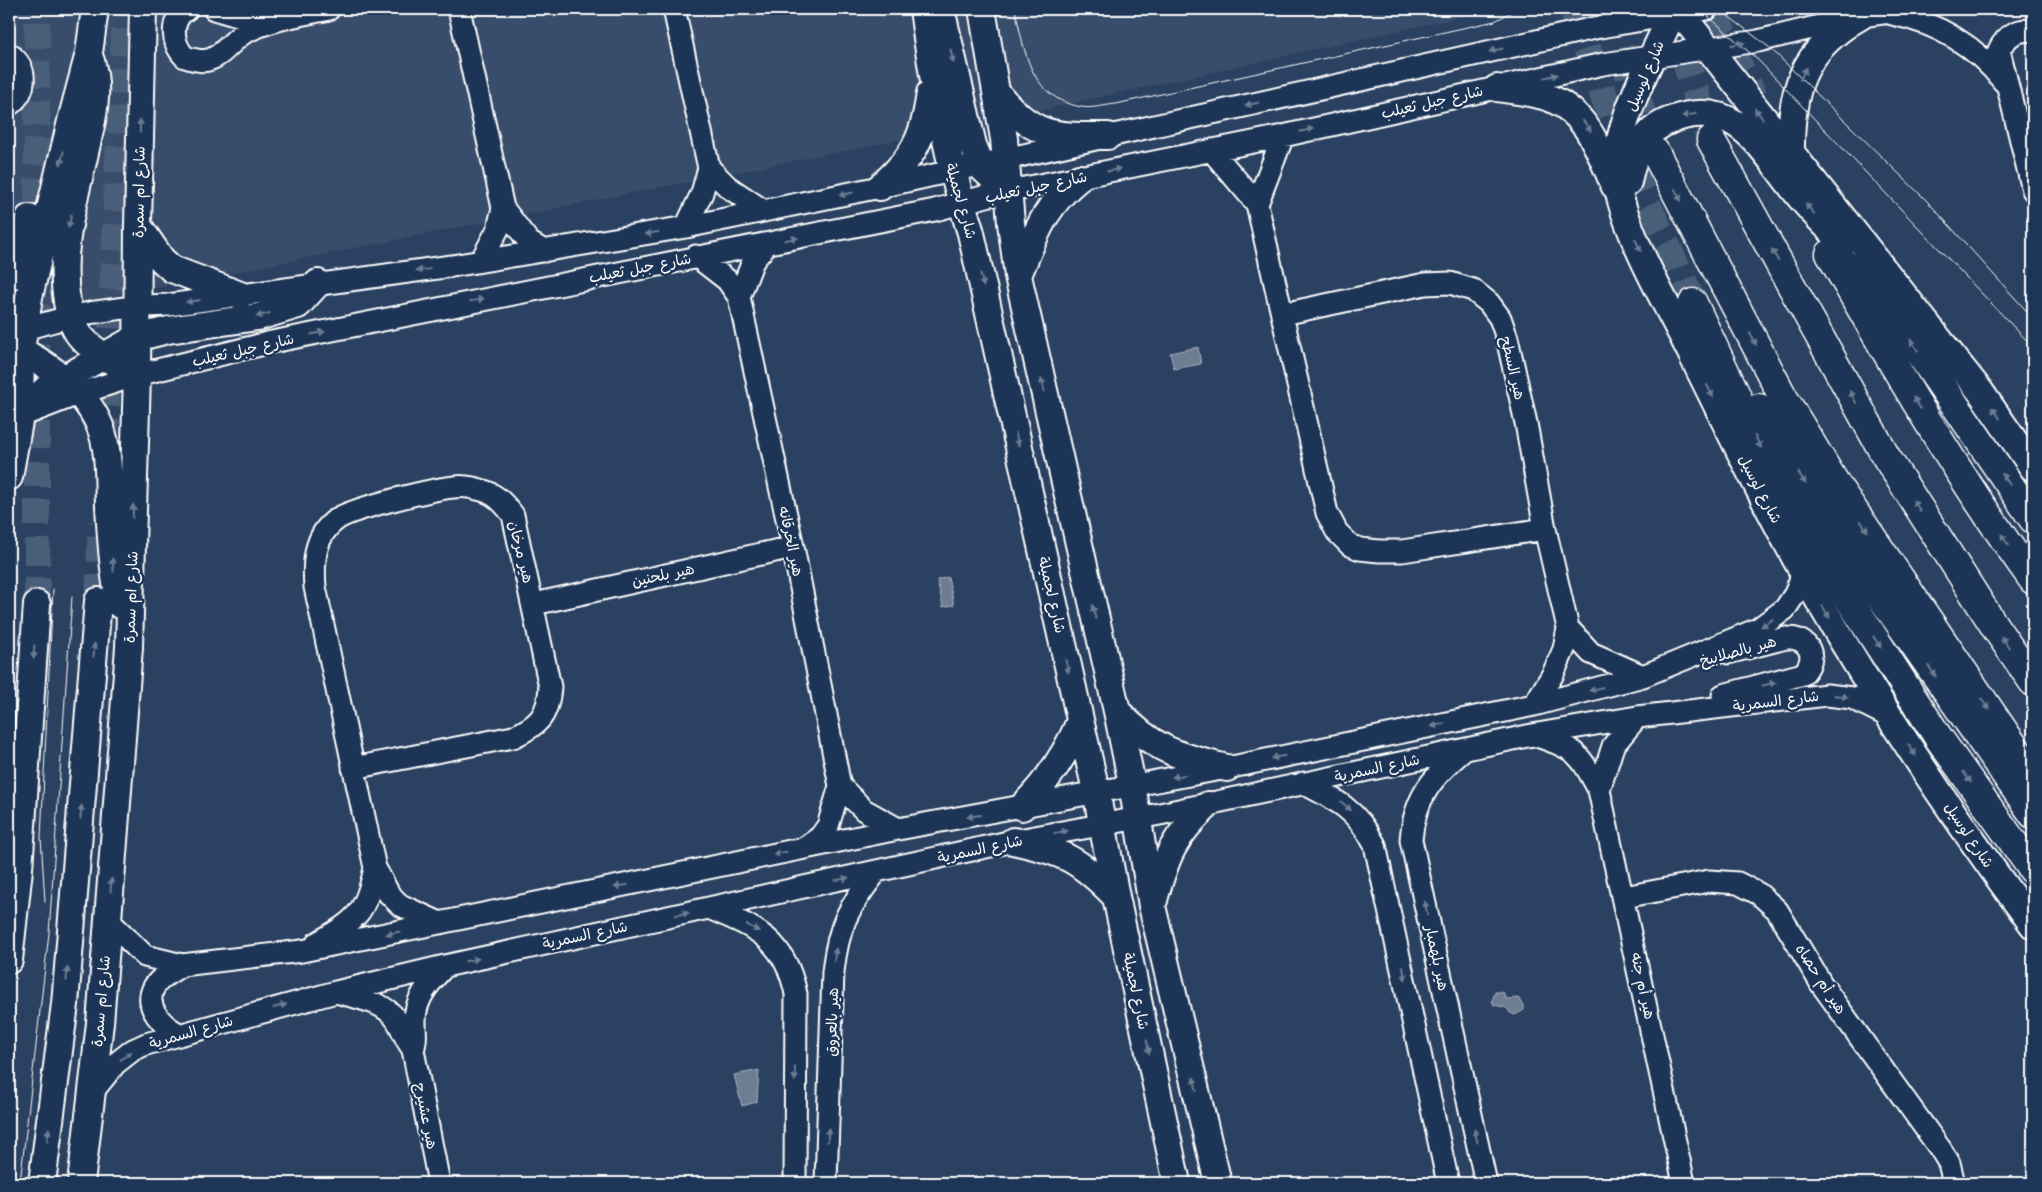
<svg xmlns="http://www.w3.org/2000/svg" width="2042" height="1192" viewBox="0 0 2042 1192" font-family="'Shantell Sans','Playpen Sans Arabic',sans-serif">
<style>
.built{fill:#394e6c}
.water{fill:#6d7d92;stroke:#a7b1be}
.lines{fill:none;stroke-linecap:round;stroke-linejoin:round}
.tertiary-tunnel{stroke:#4a5e79;stroke-width:26;stroke-dasharray:26 13;stroke-linecap:butt}
.trunk-tunnel{stroke:#4a5e79;stroke-width:28;stroke-dasharray:28 14;stroke-linecap:butt}
.minor-casing{stroke:#fff;stroke-width:25}
.tertiary-casing{stroke:#fff;stroke-width:30}
.trunk-casing{stroke:#fff;stroke-width:31}
.minor{stroke:#1d3557;stroke-width:21}
.tertiary{stroke:#1d3557;stroke-width:26}
.trunk{stroke:#1d3557;stroke-width:28}
.tram{stroke:#fff;stroke-width:1}
.oneway{fill:#6c7c92}
.labels{text-anchor:middle;stroke-width:5;stroke-linejoin:round;paint-order:stroke}
.street-label{font-size:15px;fill:#fff;stroke:#1d3557}
</style>
<rect width="100%" height="100%" fill="#2a4161"/>
<filter id="ink" filterUnits="userSpaceOnUse"><feTurbulence type="fractalNoise" baseFrequency=".02" numOctaves="2"/><feDisplacementMap in="SourceGraphic" scale="10" xChannelSelector="R" yChannelSelector="G"/><feConvolveMatrix kernelMatrix="1 2 1 2 8 2 1 2 1" color-interpolation-filters="sRGB"/></filter>
<g filter="url(#ink)">
<!-- built -->
<path class="built" d="M9,9H1496L979,124L9,317Z"/>
<!-- water -->
<path class="water" d="M1198,347L1201,364L1174,369L1170,353Z
M948,577L954,605L943,607L937,580Z
M1495,992H1503L1506,999L1518,998L1524,1005V1010L1515,1015L1510,1013L1507,1008L1494,1005L1492,1001Z
M759,1070L757,1102L742,1106L734,1075Z"/>
<g class="lines">
<!-- tertiary-tunnel -->
<path class="tertiary-tunnel" d="M37,243V9
M105,445L125,9
M98,601L101,522
M37,604V302"/>
<!-- trunk-tunnel -->
<path class="trunk-tunnel" d="M1573,9L1628,163L1693,303
M1607,9L1655,152
M1670,9L1709,137
M1711,9L1754,97"/>
<defs>
<path id="minor" d="M187,9C169,20 172,44 185,57C192,59 200,62 208,60C222,57 232,40 244,33C270,19 301,15 329,9
M214,9L241,17L270,19
M459,9L503,208L529,242L544,251
M674,9L709,168L702,193L686,227
M1892,14C1937,23 1975,45 2004,82
M2033,31C2017,28 2006,36 1999,50L2033,190
M9,54C28,67 28,91 9,105
M1211,150L1257,204L1327,513L1337,532L1350,545L1360,549L1379,551H1402L1545,529
M709,168L728,187L764,211
M1257,204L1283,136
M696,256L727,280L739,297L793,547L840,786L828,826L820,837L806,847
M481,261L498,229L503,208
M739,297L753,261L767,244
M1283,314L1425,284L1450,283L1473,290L1489,303L1500,318L1507,338L1526,423L1545,529L1568,628L1564,649L1553,674L1534,705
M9,331C30,329 48,322 69,317C101,310 135,306 168,305L452,266L686,227L880,187L1595,28L1707,9
M21,416L78,394L137,375L272,342L935,210L990,195L1283,136L1603,64L1758,41L1861,16L1911,9
M534,604L793,547
M1568,628L1591,653L1643,676
M1723,695L1803,674C1819,657 1809,637 1786,638L1728,653
M1537,736C1577,749 1579,753 1599,790L1684,1183
M1464,750C1433,776 1414,798 1411,840L1486,1183
M353,768L513,737C539,725 548,716 550,687L513,515C503,502 494,492 477,489C471,487 461,486 455,487C436,488 351,509 337,519C314,535 313,562 315,587L375,868L389,894L400,905L440,923
M1303,783C1337,800 1357,810 1375,845L1448,1183
M840,786L864,810L898,829
M1599,790L1613,746L1637,717
M1624,897L1709,881L1738,883L1759,894L1777,910L1822,985L1941,1150L1949,1163L1954,1183
M709,908C756,928 785,939 796,994L795,1183
M109,921L145,956L182,965L302,951L898,829L1227,768L1534,705L1643,676L1758,629L1785,609L1795,594L1804,570
M317,943C357,919 365,915 375,868
M337,992C356,998 383,1001 396,1019C403,1029 405,1040 413,1049
M179,1034C163,1026 143,1007 154,987C160,977 173,971 182,965
M93,1091L115,1064L133,1050L146,1044L336,992L445,966L1013,841L1160,814L1532,735L1637,717L1827,695L1852,698L1890,717
M439,1183L413,1050C417,1039 415,1033 415,1023C414,999 430,982 445,966
M826,1183L833,972C838,926 848,908 876,872"/>
<path id="tertiary" d="M923,9C933,85 947,159 971,233L1096,791L1116,897L1177,1183
M941,9L973,145L983,169L1008,192
M982,9L1004,139L1011,223L1018,276L1117,711L1132,784L1152,906L1218,1183
M1681,14L1980,391L2033,468
M1671,16C1651,62 1610,132 1617,182C1624,232 1668,306 1691,353C1732,436 1773,520 1819,601C1884,713 1956,821 2033,925
M91,61C100,91 93,118 86,148C75,198 58,250 67,302C69,314 72,327 81,337C96,354 117,364 137,375
M1497,88C1512,90 1528,92 1543,96C1586,108 1598,148 1614,185
M997,93C1034,138 1053,136 1108,136
M1791,156C1790,91 1801,50 1861,16
M1628,182C1633,155 1643,130 1671,120C1736,95 1761,149 1796,192C1810,210 1826,226 1843,242
M880,187C914,157 924,138 930,93
M138,225L162,260L172,269L240,295
M1018,275C1035,236 1044,206 1079,178
M9,277L22,249L29,218
M9,345C44,361 83,387 99,424C110,449 108,479 109,506C111,540 113,572 120,605
M20,416L47,388L136,338L168,330L258,317L298,305L318,283
M9,477L20,416L21,351L29,297L72,117L89,53L95,9
M1117,711C1152,749 1177,756 1227,768
M1022,807C1048,781 1066,755 1080,721
M1013,841C1064,852 1079,859 1116,897
M1154,900C1166,856 1174,836 1208,805
M9,960L19,869L37,604
M42,1183L65,1004L98,601
M81,1183L100,1023L129,647L137,375L138,225L143,9"/>
<path id="trunk" d="M1711,140L1885,455L1995,627L2033,682
M1655,152L1782,395L1837,486L2033,774
M1830,254C1893,366 1958,476 2033,580
M1835,257L1866,278L1879,294L2033,519
M1693,303L1759,444L1831,571L1938,737L2033,870
M1759,408L1837,534L2033,814"/>
</defs>
<!-- minor casing -->
<use href="#minor" class="minor-casing"/>
<!-- tertiary casing -->
<use href="#tertiary" class="tertiary-casing"/>
<!-- trunk casing -->
<use href="#trunk" class="trunk-casing"/>
<!-- minor -->
<use href="#minor" class="minor"/>
<!-- tertiary -->
<use href="#tertiary" class="tertiary"/>
<!-- trunk -->
<use href="#trunk" class="trunk"/>
<!-- tram -->
<path class="tram" d="M1015,9C1025,52 1029,97 1081,107C1092,109 1105,105 1116,104L1495,21L1517,9
M1700,9L1758,60L2033,347
M1719,9L1770,48L1928,202L2033,318
M45,902L41,837L53,589
M20,1183L49,933L72,597"/>
</g>
<!-- one-way arrows -->
<defs><path id="oneway-solid" d="M-6-.8H1V-3.2L6.5 0L1 3.2V.8H-6Z" transform="scale(1.25)"/></defs>
<g class="oneway">
<use href="#oneway-solid" transform="translate(1738 44) rotate(-10)"/>
<use href="#oneway-solid" transform="translate(1496 50) rotate(168)"/>
<use href="#oneway-solid" transform="translate(952 56) rotate(77)"/>
<use href="#oneway-solid" transform="translate(1803 74) rotate(-64)"/>
<use href="#oneway-solid" transform="translate(1551 76) rotate(-13)"/>
<use href="#oneway-solid" transform="translate(1252 104) rotate(168)"/>
<use href="#oneway-solid" transform="translate(1759 114) rotate(-128)"/>
<use href="#oneway-solid" transform="translate(1689 115) rotate(171)"/>
<use href="#oneway-solid" transform="translate(140 126) rotate(-89)"/>
<use href="#oneway-solid" transform="translate(1587 126) rotate(54)"/>
<use href="#oneway-solid" transform="translate(1307 130) rotate(-13)"/>
<use href="#oneway-solid" transform="translate(62 158) rotate(103)"/>
<use href="#oneway-solid" transform="translate(1114 170) rotate(-12)"/>
<use href="#oneway-solid" transform="translate(846 194) rotate(168)"/>
<use href="#oneway-solid" transform="translate(1678 195) rotate(62)"/>
<use href="#oneway-solid" transform="translate(1810 209) rotate(-131)"/>
<use href="#oneway-solid" transform="translate(70 221) rotate(102)"/>
<use href="#oneway-solid" transform="translate(652 233) rotate(170)"/>
<use href="#oneway-solid" transform="translate(791 239) rotate(-11)"/>
<use href="#oneway-solid" transform="translate(1638 245) rotate(66)"/>
<use href="#oneway-solid" transform="translate(1775 255) rotate(-119)"/>
<use href="#oneway-solid" transform="translate(423 270) rotate(173)"/>
<use href="#oneway-solid" transform="translate(982 280) rotate(77)"/>
<use href="#oneway-solid" transform="translate(477 300) rotate(-12)"/>
<use href="#oneway-solid" transform="translate(193 301) rotate(172)"/>
<use href="#oneway-solid" transform="translate(263 315) rotate(165)"/>
<use href="#oneway-solid" transform="translate(318 333) rotate(-12)"/>
<use href="#oneway-solid" transform="translate(1753 339) rotate(62)"/>
<use href="#oneway-solid" transform="translate(1914 345) rotate(-124)"/>
<use href="#oneway-solid" transform="translate(1043 385) rotate(-103)"/>
<use href="#oneway-solid" transform="translate(1710 391) rotate(64)"/>
<use href="#oneway-solid" transform="translate(1853 397) rotate(-118)"/>
<use href="#oneway-solid" transform="translate(1917 403) rotate(-122)"/>
<use href="#oneway-solid" transform="translate(1996 413) rotate(-126)"/>
<use href="#oneway-solid" transform="translate(1017 439) rotate(77)"/>
<use href="#oneway-solid" transform="translate(1758 442) rotate(63)"/>
<use href="#oneway-solid" transform="translate(1802 478) rotate(58)"/>
<use href="#oneway-solid" transform="translate(2006 479) rotate(-124)"/>
<use href="#oneway-solid" transform="translate(1917 506) rotate(-123)"/>
<use href="#oneway-solid" transform="translate(133 511) rotate(-88)"/>
<use href="#oneway-solid" transform="translate(1864 526) rotate(56)"/>
<use href="#oneway-solid" transform="translate(2005 540) rotate(-125)"/>
<use href="#oneway-solid" transform="translate(113 565) rotate(-95)"/>
<use href="#oneway-solid" transform="translate(1094 612) rotate(-103)"/>
<use href="#oneway-solid" transform="translate(1826 612) rotate(59)"/>
<use href="#oneway-solid" transform="translate(1767 623) rotate(146)"/>
<use href="#oneway-solid" transform="translate(1877 642) rotate(57)"/>
<use href="#oneway-solid" transform="translate(2005 642) rotate(-125)"/>
<use href="#oneway-solid" transform="translate(94 650) rotate(-85)"/>
<use href="#oneway-solid" transform="translate(34 652) rotate(93)"/>
<use href="#oneway-solid" transform="translate(1067 666) rotate(77)"/>
<use href="#oneway-solid" transform="translate(1932 671) rotate(55)"/>
<use href="#oneway-solid" transform="translate(1769 684) rotate(-14)"/>
<use href="#oneway-solid" transform="translate(1596 689) rotate(165)"/>
<use href="#oneway-solid" transform="translate(1841 696) rotate(8)"/>
<use href="#oneway-solid" transform="translate(1985 704) rotate(55)"/>
<use href="#oneway-solid" transform="translate(1438 725) rotate(168)"/>
<use href="#oneway-solid" transform="translate(1912 750) rotate(56)"/>
<use href="#oneway-solid" transform="translate(1278 757) rotate(168)"/>
<use href="#oneway-solid" transform="translate(1179 776) rotate(170)"/>
<use href="#oneway-solid" transform="translate(1967 777) rotate(54)"/>
<use href="#oneway-solid" transform="translate(1346 806) rotate(41)"/>
<use href="#oneway-solid" transform="translate(81 812) rotate(-85)"/>
<use href="#oneway-solid" transform="translate(974 816) rotate(170)"/>
<use href="#oneway-solid" transform="translate(1061 832) rotate(-10)"/>
<use href="#oneway-solid" transform="translate(780 853) rotate(168)"/>
<use href="#oneway-solid" transform="translate(842 879) rotate(-12)"/>
<use href="#oneway-solid" transform="translate(111 885) rotate(-86)"/>
<use href="#oneway-solid" transform="translate(621 886) rotate(168)"/>
<use href="#oneway-solid" transform="translate(1426 908) rotate(-102)"/>
<use href="#oneway-solid" transform="translate(682 914) rotate(-12)"/>
<use href="#oneway-solid" transform="translate(753 928) rotate(29)"/>
<use href="#oneway-solid" transform="translate(393 933) rotate(168)"/>
<use href="#oneway-solid" transform="translate(835 955) rotate(-83)"/>
<use href="#oneway-solid" transform="translate(472 960) rotate(-12)"/>
<use href="#oneway-solid" transform="translate(1404 973) rotate(78)"/>
<use href="#oneway-solid" transform="translate(67 974) rotate(-85)"/>
<use href="#oneway-solid" transform="translate(280 1006) rotate(-15)"/>
<use href="#oneway-solid" transform="translate(1148 1047) rotate(78)"/>
<use href="#oneway-solid" transform="translate(126 1056) rotate(-36)"/>
<use href="#oneway-solid" transform="translate(795 1074) rotate(90)"/>
<use href="#oneway-solid" transform="translate(1195 1084) rotate(-104)"/>
<use href="#oneway-solid" transform="translate(48 1135) rotate(-83)"/>
<use href="#oneway-solid" transform="translate(828 1135) rotate(-88)"/>
<use href="#oneway-solid" transform="translate(1476 1136) rotate(-102)"/>
</g>
</g>
<g class="labels">
<!-- street labels -->
<g class="street-label">
<text transform="translate(1645 76) rotate(-67)" y="5">شارع لوسيل</text>
<text transform="translate(1432 102) rotate(-13)" y="5">شارع جبل ثعيلب</text>
<text transform="translate(1036 187) rotate(-12)" y="5">شارع جبل ثعيلب</text>
<text transform="translate(139 192) rotate(-89)" y="5">شارع ام سمرة</text>
<text transform="translate(961 201) rotate(74)" y="5">شارع لجميلة</text>
<text transform="translate(640 268) rotate(-11)" y="5">شارع جبل ثعيلب</text>
<text transform="translate(243 350) rotate(-13)" y="5">شارع جبل ثعيلب</text>
<text transform="translate(1513 368) rotate(77)" y="5">هير السطح</text>
<text transform="translate(1760 489) rotate(62)" y="5">شارع لوسيل</text>
<text transform="translate(791 541) rotate(78)" y="5">هير الخرقانه</text>
<text transform="translate(521 552) rotate(76)" y="5">هير مرخان</text>
<text transform="translate(663 575) rotate(-12)" y="5">هير بلحنين</text>
<text transform="translate(1052 595) rotate(77)" y="5">شارع لجميلة</text>
<text transform="translate(131 597) rotate(-88)" y="5">شارع ام سمرة</text>
<text transform="translate(1738 651) rotate(-15)" y="5">هير بالصلابيخ</text>
<text transform="translate(1776 701) rotate(-7)" y="5">شارع السمرية</text>
<text transform="translate(1377 768) rotate(-12)" y="5">شارع السمرية</text>
<text transform="translate(1969 835) rotate(56)" y="5">شارع لوسيل</text>
<text transform="translate(980 849) rotate(-12)" y="5">شارع السمرية</text>
<text transform="translate(585 935) rotate(-12)" y="5">شارع السمرية</text>
<text transform="translate(1437 958) rotate(78)" y="5">هير بلهمبار</text>
<text transform="translate(1821 979) rotate(57)" y="5">هير أم حصاه</text>
<text transform="translate(1643 986) rotate(78)" y="5">هير أم جنه</text>
<text transform="translate(1136 991) rotate(78)" y="5">شارع لجميلة</text>
<text transform="translate(101 1001) rotate(-85)" y="5">شارع ام سمرة</text>
<text transform="translate(832 1022) rotate(-88)" y="5">هير بالعروق</text>
<text transform="translate(191 1032) rotate(-16)" y="5">شارع السمرية</text>
<text transform="translate(426 1116) rotate(79)" y="5">هير عشيرج</text>
</g>
</g>
<!-- margin -->
<rect width="2042" height="1192" fill="none" stroke="#1d3557" stroke-width="30"/>
<rect x="15" y="15" width="2012" height="1162" fill="none" stroke="#fff" stroke-width="2" filter="url(#ink)"/>
</svg>
